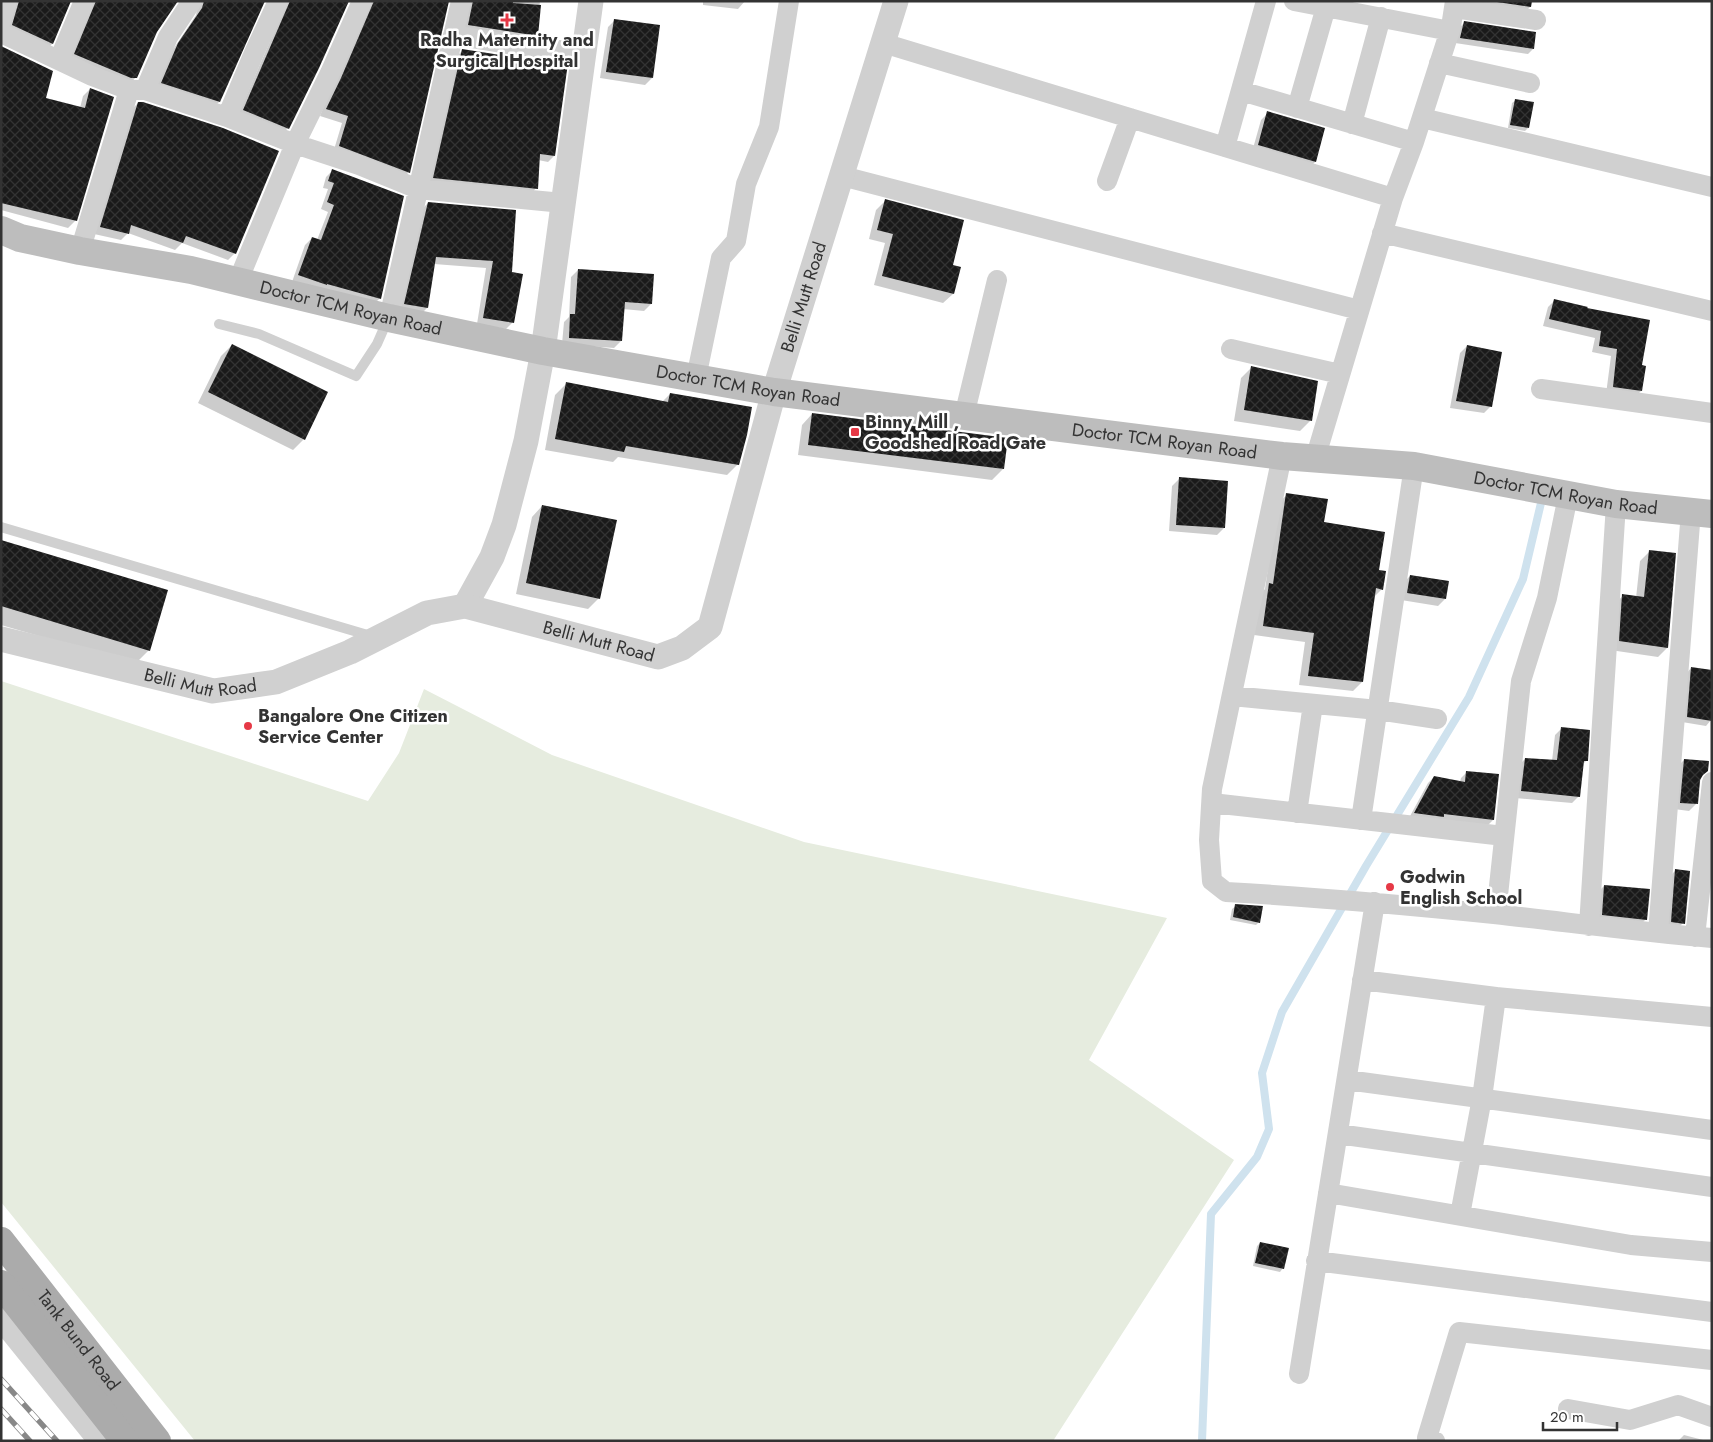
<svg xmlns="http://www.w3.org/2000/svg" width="1713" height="1442" viewBox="0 0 1713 1442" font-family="Jost,sans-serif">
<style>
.green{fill:#e6ecdf}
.shadow{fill:#0003}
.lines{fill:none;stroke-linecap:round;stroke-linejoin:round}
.stream{stroke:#cfe2ee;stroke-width:8}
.building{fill:url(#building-cross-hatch)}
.service{stroke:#d0d0d0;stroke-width:10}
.minor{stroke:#d0d0d0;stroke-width:20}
.tertiary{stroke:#d0d0d0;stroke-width:25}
.secondary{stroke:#bdbdbd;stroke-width:28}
.primary{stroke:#ababab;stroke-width:28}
.rail-casing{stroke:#888;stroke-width:5.5}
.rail{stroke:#fff;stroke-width:4;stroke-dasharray:11;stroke-linecap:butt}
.poi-dot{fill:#e63946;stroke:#fff;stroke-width:2}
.labels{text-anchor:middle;stroke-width:5;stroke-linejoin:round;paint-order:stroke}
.poi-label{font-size:18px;font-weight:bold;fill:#333;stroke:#fff;text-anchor:start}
.street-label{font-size:18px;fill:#333;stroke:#fff}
</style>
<defs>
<pattern id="building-cross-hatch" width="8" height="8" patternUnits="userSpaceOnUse" patternTransform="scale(1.25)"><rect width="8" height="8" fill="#1a1a1a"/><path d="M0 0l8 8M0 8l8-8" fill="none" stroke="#333"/></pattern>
</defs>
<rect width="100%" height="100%" fill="#fff"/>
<!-- green -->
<path class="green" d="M1,681L368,801L399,753L424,689L552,755L804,842L1167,918L1089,1060L1234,1160L1053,1441H195L1,1202Z"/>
<!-- shadow -->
<path class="shadow" d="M10,1H70L52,44L45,51L6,32Z
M87,1H176L156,32L136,77L129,85L68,62Z
M194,1H264L219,102L212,109L155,90L172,51L196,15L197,9Z
M281,1H348L288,128L281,135L237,117L282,14Z
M365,1H447L409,172L402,179L333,153L342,123L320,116Z
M464,1H540L537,35L530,42L461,32Z
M703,1H745L738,9L703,5Z
M1461,1H1531L1530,7L1524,13Z
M615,20L652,78L645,85L600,78L608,27Z
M1464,23L1533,49L1528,54L1455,43L1459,28Z
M1,48L45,99L80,108L83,96L90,89L113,98L75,221L68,228L1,210Z
M463,50L554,156L548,162L538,160L536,188L531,194L428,184L457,56Z
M1516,100L1528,128L1525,131L1508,128L1512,103Z
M138,103L235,253L228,260L182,243L175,250L128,233L121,240L94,234L131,110Z
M1268,113L1315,162L1308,169L1252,152L1261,120Z
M333,170L380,298L373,305L292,282L305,245L312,238L317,240L328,212L321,209L328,189L323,188L326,177Z
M885,201L952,266L960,268L953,294L943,303L874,285L885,243L869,239L876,210Z
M428,203L511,273L513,322L506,329L477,324L486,268L434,264L427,308L420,315L398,311L421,210Z
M578,270L651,304L644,311L623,309L621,341L614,348L562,344L564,322L569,317L571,277Z
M1555,300L1586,309L1640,366L1641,391L1634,398L1606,394L1611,356L1592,352L1595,338L1543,326L1548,307Z
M232,345L304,439L293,450L198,403L221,356Z
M1467,346L1491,406L1484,413L1450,408L1460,353Z
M1252,367L1311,420L1300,431L1234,421L1241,378Z
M566,384L662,402L670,394L738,464L727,475L618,457L613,462L545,450L555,395Z
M812,414L1003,469L992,480L798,455L802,425Z
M1179,479L1224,528L1217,535L1169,531L1172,486Z
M1287,495L1323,523L1378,571L1382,589L1373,598L1362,682L1353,691L1299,685L1305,642L1254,635L1260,594L1265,589L1277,504Z
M542,506L599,598L588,609L516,594L532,517Z
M1,541L149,650L135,664L1,625Z
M1650,551L1667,648L1658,657L1610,650L1613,605L1623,596L1636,598L1640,561Z
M1410,576L1445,599L1438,606L1401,600L1403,583Z
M1691,668L1711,720L1706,726L1682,722L1686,674Z
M1562,728L1586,761L1582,765L1579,796L1572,803L1515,798L1518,766L1525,759L1552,761L1555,735Z
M1684,760L1701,777L1696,804L1689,811L1674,809L1677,767Z
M1467,772L1493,820L1487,826L1409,818L1428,783L1434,777L1460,782L1461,778Z
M1675,871L1683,923L1676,930L1664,929L1668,878Z
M1604,886L1646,919L1639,926L1595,921L1597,893Z
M1236,906L1259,922L1256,925L1230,920L1232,909Z
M1260,1243L1283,1268L1280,1272L1253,1266L1257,1246Z
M1684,1435L1707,1441H1678Z"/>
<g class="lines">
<!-- stream -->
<path class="stream" d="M1202,1441L1211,1214L1257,1157L1269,1129L1262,1073L1282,1012L1366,866L1469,697L1523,579L1541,503"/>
</g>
<!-- building -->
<path class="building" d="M19,1H71L53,44L12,25Z
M96,1H178L157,32L137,78H131L74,54Z
M204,1H265L220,102L161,83L178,43L202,8Z
M290,1H349L319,68L289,129L243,110Z
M374,1H449L410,173L339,146L348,116L326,109L341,78Z
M473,1H513V3L541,5L538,36L468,25Z
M1490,1H1532L1531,7Z
M614,19L660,25L653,78L606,72Z
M1464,21L1536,32L1534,49L1460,38Z
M1,46L53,71L46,98L85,108L90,88L114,97L77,221L1,203Z
M462,49L513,57L568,63L555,156L540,154L538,189L433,178Z
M1515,99L1534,102L1529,128L1510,125Z
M138,102H143L223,128L279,151L236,254L186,236L183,243L131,225L129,234L100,227Z
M1267,111L1325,128L1316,162L1258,145Z
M332,169L404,196L381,299L327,284V285L298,275L312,237L321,240L334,205L327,202L334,183L328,181Z
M885,199L964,220L953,265L961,267L954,294L882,276L893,234L877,230Z
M428,202L516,210L512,272L523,274L514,323L483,318L493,261L436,257L428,308L404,304Z
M578,269L654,274L652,304L625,302L622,341L569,338L570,314H575Z
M1554,299L1588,307L1587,308L1650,320L1642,365L1646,366L1642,391L1613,387L1617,349L1599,346L1601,331L1549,319Z
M232,344L328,392L305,440L208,392Z
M1467,345L1502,352L1492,407L1456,401Z
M1251,366L1318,381L1312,421L1244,410Z
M566,382L668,402L670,393L752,407L747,435L739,465L626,446L624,452L555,439Z
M812,413L1008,438L1004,469L808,445Z
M1179,477L1228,481L1225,528L1176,525Z
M1286,493L1328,499L1324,522L1385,532L1379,570L1386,571L1383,590L1376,588L1363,682L1308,676L1314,633L1263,626L1269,583L1273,584Z
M542,505L617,520L600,599L526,583Z
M1,540L168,590L150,651L1,606Z
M1649,550L1676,553L1668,648L1619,641L1622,594L1644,597Z
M1410,575L1449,581L1446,599L1407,593Z
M1691,667L1712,670V721L1687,717Z
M1561,727L1590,730L1588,761H1584L1580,797L1521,791L1525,758L1557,760Z
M1684,759L1709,761L1708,771L1703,775L1700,780L1698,804L1680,803Z
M1466,771L1499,774L1494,820L1444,814V817L1414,813L1434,776L1465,782Z
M1675,869L1690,871L1685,924L1671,922Z
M1604,885L1650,889L1647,920L1602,915Z
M1235,904L1263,906L1260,923L1233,917Z
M1260,1242L1289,1248L1284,1269L1255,1263Z"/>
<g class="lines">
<!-- service -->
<path class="service" d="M219,324L259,334L356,376L377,344L388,319
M1,527L371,636"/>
<!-- minor -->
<path class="minor" d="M1294,1L1450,31
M1454,8L1536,20
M1,21L7,1
M1,33L92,76L129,90H145L227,117L295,144L359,165L418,189L563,203
M453,35L514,45L584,53
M883,43L1393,198
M59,60L84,1
M1439,63L1530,83
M145,90L168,37L192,1
M1241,91L1414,142
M1297,108L1326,7
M227,117L254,53L278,1
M1422,118L1712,187
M1352,124L1381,17
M1225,147L1266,1
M842,176L1359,310
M1107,181L1130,118
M1382,233L1712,311
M80,251L129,90
M238,281L295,144L330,73L362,1
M389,318L461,1
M1231,349L1340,374
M696,378L721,258L736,241L746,184L769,127L789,1
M1541,389L1712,413
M964,416L997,280
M1282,456L1212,789L1209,840L1212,881L1226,892C1316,897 1405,905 1494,914C1567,922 1639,932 1712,938
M1315,459L1393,198L1414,142L1451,27L1455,1
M1232,696L1378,710L1437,719
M1212,803L1504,836
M1297,813L1313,704
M1361,820L1414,466
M1496,914L1521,681L1547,598L1568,496
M1589,926L1616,504
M1658,933L1691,511
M1695,937L1712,782
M1362,980L1496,997L1712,1017
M1347,1080L1712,1130
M1338,1134L1712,1187
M1328,1193L1631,1245L1712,1252
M1460,1215L1482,1098L1496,997
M1316,1261L1712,1312
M1299,1374L1375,902
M1568,1409L1630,1420L1678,1405L1712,1417
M1435,1441L1427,1438L1459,1332L1712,1360"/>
<!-- tertiary -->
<g class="tertiary">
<path d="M465,606L492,557L504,525L526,441L543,351L591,1"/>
<path id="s1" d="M1,639L213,691L276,682L350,652L427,613L465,606L658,657L682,648L710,627L774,392L896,1"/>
<path d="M1,1317L101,1441"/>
</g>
<!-- secondary -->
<path class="secondary" id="s2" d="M1,230L20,238L80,251L191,270L389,318L543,351L774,392L1282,456L1414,466L1616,504L1712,514"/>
<!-- primary -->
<g class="primary">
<path id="s3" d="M1,1241L157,1441"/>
<path d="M1,1284L125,1441"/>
</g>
<defs>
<path id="rail" d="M1,1379L57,1441
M1,1409L30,1441"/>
</defs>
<!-- rail casing -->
<use href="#rail" class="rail-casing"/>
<!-- rail -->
<use href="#rail" class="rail"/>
</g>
<!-- markers -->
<g class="poi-dot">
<path d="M504.5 12.5h5v5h5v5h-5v5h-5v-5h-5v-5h5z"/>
<rect x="850" y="427" width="10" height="10" rx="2.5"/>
<circle cx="248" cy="726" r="5"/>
<circle cx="1390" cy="887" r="5"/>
</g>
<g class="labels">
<!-- poi labels -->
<g class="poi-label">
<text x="507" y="46" text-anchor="middle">Radha Maternity and<tspan x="507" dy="21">Surgical Hospital</tspan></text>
<text x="865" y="428">Binny Mill ,<tspan x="865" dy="21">Goodshed Road Gate</tspan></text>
<text x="258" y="722">Bangalore One Citizen<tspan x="258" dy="21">Service Center</tspan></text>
<text x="1400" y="883">Godwin<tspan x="1400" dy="21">English School</tspan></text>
</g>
<!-- street labels -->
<g class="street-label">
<text dy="6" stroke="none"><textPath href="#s1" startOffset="1090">Belli Mutt Road</textPath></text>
<text dy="6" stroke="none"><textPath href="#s2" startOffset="359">Doctor TCM Royan Road</textPath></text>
<text dy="6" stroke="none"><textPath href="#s2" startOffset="764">Doctor TCM Royan Road</textPath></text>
<text dy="6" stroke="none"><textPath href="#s2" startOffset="1184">Doctor TCM Royan Road</textPath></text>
<text dy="6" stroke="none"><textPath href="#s2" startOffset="1589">Doctor TCM Royan Road</textPath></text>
<text dy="6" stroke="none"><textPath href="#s1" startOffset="625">Belli Mutt Road</textPath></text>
<text dy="6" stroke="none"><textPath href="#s1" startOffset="205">Belli Mutt Road</textPath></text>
<text dy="6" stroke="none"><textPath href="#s3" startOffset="126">Tank Bund Road</textPath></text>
</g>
</g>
<!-- border -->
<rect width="1713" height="1442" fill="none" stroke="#333333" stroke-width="5"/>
<!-- scale -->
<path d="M1543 1422v8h74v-8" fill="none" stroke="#333333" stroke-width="2.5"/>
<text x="1550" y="1422" font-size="15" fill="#333333" stroke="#ffffff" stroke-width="4" paint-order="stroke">20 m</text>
</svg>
